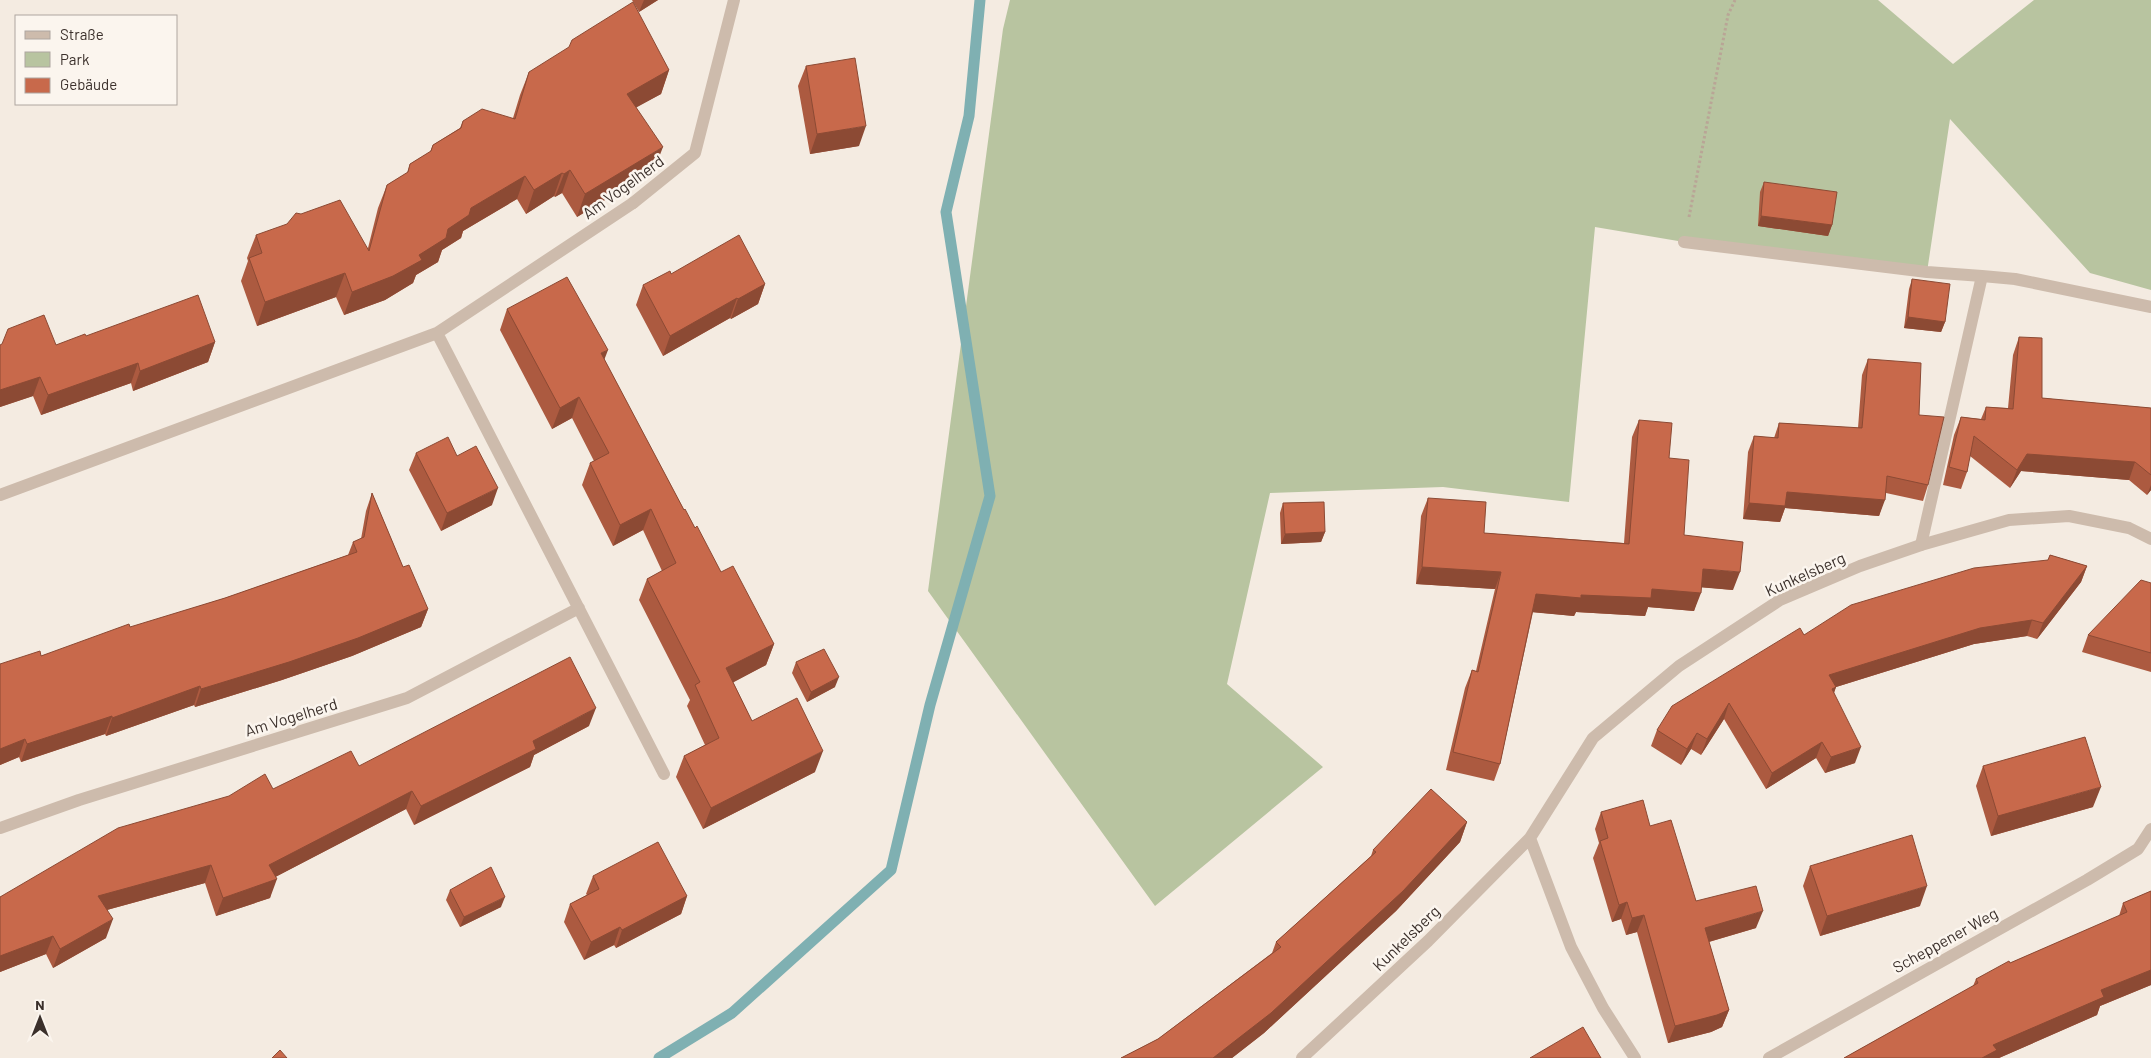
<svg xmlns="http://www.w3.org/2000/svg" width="2151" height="1058" viewBox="0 0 2151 1058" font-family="Barlow,sans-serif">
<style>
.green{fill:#b8c4a0}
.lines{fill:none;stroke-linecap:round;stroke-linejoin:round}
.stream{stroke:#7fb0b2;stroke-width:11}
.path{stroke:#b9a596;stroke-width:3;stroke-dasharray:2.5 2.5;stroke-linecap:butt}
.service{stroke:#cdbbac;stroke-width:12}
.minor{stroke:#cdbbac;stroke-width:12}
.wall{fill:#ac5a40}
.shaded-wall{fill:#8c4a34}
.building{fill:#c8694b;stroke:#8c4a34}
.labels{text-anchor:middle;stroke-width:5;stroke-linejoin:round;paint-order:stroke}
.street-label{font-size:16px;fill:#3b302b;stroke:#fbf5ee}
</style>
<rect width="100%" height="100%" fill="#f4ebe1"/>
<!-- green -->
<path class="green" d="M1010,0H1878L1953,64L2034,0H2151V290L2090,273L1950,119L1927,272L1684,242L1595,227L1569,502L1443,487L1270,493L1227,684L1323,767L1155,906L928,591L1003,29Z"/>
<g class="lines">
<!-- stream -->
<path class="stream" d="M659,1058L732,1013L891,870L930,705L990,496L946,212L969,116L980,0"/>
<!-- path -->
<path class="path" d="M1689,217L1728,15L1735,0"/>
<!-- service -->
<path class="service" d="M633,203L695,153L734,0
M1684,242L1927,272L1982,276
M1921,545L1982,276L2015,279L2151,307"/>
<!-- minor -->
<path class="minor" d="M437,333L664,774
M0,495L437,333L633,203
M0,828L79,800L407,698L579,608
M1530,838L1571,947L1603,1008L1635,1058
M1302,1058L1428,941L1530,838L1593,738L1679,666L1780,600L1860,566L1921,545L2009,520L2069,516L2129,528L2151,539
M1769,1058L2087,880L2138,849L2151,829"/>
</g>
<!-- wall -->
<path class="wall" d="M632,0H658L639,12Z
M806,66L859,146L810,154L798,86Z
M669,70L661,94L636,107L654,170L577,217L562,193L555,197L554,196L526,214L517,199L463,231L461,238L442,250L438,262L416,275L413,283L385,300L344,315L336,297L257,326L241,281L248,261L247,258L256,235L368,248L378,208L387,185L407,173L410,164L430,152L433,145L460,128L463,121L513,118L520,95L529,72Z
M1764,182L1832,225L1828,236L1758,226L1760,192Z
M671,274L765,284L758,304L731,319L730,318L663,356L636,305L643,285Z
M1912,279L1945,322L1941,332L1904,328L1909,289Z
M507,309L604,359L684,510L721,572L774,644L766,665L733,682L752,721L815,772L703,829L676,777L684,756L705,745L687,706L690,700L639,600L647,579L662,571L643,530L613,546L582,485L590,463L594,461L572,418L552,429L500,330Z
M86,336L215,342L208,362L133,391L131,383L41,415L33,396L0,407V345H56Z
M2019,337L2042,398L2151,408V490L2147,495L2129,480L2021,471L2010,488L1970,456L1967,472L1961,489L1943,485L1954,435L1961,417L1981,419L1986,407L2008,408L2013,355Z
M1868,359L1919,415L1928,485L1923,501L1886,493L1879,516L1785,508L1780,522L1743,519L1748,452L1754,436L1774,438L1779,423L1858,428L1862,375Z
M1639,420L1669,458L1684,535L1733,590L1701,587L1694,611L1648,607L1645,616L1576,612L1574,616L1533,612L1500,764L1494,781L1446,770L1465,688L1472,670L1476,671L1495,589L1416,584L1421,516L1428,498L1484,533L1624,543L1632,437Z
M416,453L492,505L441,531L409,470Z
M372,493L403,567L428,609L421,627L352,656L282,680L195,707L194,705L106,736L105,734L21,762L19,757L0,765V664L41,656L225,598L348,555L353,542L361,539L366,511Z
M1283,503L1325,532L1321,542L1281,544L1280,513Z
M2050,555L2087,566L2081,582L2037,639L2027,636L1974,644L1836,687L1834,693L1855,763L1825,773L1816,758L1766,789L1724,719L1701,755L1691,749L1681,765L1651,746L1657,730L1804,635L2048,560Z
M2151,583V672L2082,652L2088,635Z
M796,662L835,687L807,702L792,673Z
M589,726L534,755L530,767L414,825L406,809L275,877L270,898L216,916L205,883L107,910L106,938L53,968L46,954L0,972V897L273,789L359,766Z
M1983,766L2093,807L1991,836L1976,786Z
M1601,812L1650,826L1696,901L1756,928L1709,942L1729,1010L1722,1027L1711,1032L1668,1043L1637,932L1626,935L1621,919L1612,922L1593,858L1599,843L1595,829Z
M1467,822L1460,842L1396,911L1264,1033L1232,1058H1121L1158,1039L1272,953L1276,942L1371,856L1373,850Z
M1810,866L1920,906L1820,936L1803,886Z
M593,876L687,896L681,914L616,948L614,945L584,960L564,922L570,904L587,895L586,894Z
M450,890L501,907L460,927L446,900Z
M2151,891V985L2100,1006L2097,1015L1999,1058H1844L1973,986L1976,979L2010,963L2119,916L2123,903Z"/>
<!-- shaded-wall -->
<path class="shaded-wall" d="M644,0H658L639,12Z
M669,70L661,94L619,117L627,94Z
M866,126L859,146L810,154L817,134Z
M663,147L654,170L577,217L585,194Z
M570,170L562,193L555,197L564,174Z
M562,173L554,196L526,214L534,190Z
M525,176L517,199L463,231L461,238L442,250L438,262L416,275L413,283L385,300L344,315L352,292L419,255L471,208Z
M1761,216L1832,225L1828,236L1758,226Z
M345,273L336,297L257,326L265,302Z
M765,284L758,304L731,319L738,299Z
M737,298L730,318L663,356L670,336Z
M1908,317L1945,322L1941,332L1904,328Z
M215,342L208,362L133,391L140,371Z
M608,350L600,371L601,353Z
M138,363L131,383L41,415L48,395Z
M40,377L33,396L0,407V390Z
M579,397L572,418L552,429L560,408Z
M2027,454L2135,462L2129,480L2021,471L2010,488L2017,470Z
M2151,485V490L2147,495Z
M498,488L492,505L441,531L447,513Z
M1787,492L1885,500L1879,516L1785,508L1780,522L1743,519L1749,503Z
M651,509L643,530L613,546L620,525Z
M1325,532L1321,542L1281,544L1285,534Z
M2087,566L2081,582L2037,639L2043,623Z
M1422,567L1501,572L1495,589L1416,584Z
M1703,569L1740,572L1733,590L1697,587Z
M1652,589L1701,593L1694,611L1648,607L1645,616L1576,612L1574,616L1530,612L1536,594L1581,595Z
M428,609L421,627L352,656L282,680L195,707L201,689Z
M2032,620L2027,636L1974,644L1836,687L1830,703L1829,675L1980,628Z
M774,644L766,665L719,690L726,668Z
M839,677L835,687L807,702L811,692Z
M200,686L194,705L106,736L112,718Z
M1729,703L1724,719L1701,755L1707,739Z
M596,708L589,726L534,755L530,767L414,825L421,806L533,741Z
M112,716L105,734L21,762L27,744Z
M1697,733L1691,749L1681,765L1687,749Z
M25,739L19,757L0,765V749Z
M1822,742L1816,758L1766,789L1772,773Z
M1861,747L1855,763L1825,773L1831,757Z
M823,751L815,772L703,829L711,808Z
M2101,787L2093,807L1991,836L1998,816Z
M412,791L406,809L262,884L269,865Z
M1467,822L1460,842L1396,911L1264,1033L1232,1058H1213Z
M211,865L205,883L92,914L98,896Z
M277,879L270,898L216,916L223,898Z
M1927,886L1920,906L1820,936L1827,916Z
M687,896L681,914L616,948L622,930Z
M505,897L501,907L460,927L464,917Z
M1627,902L1621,919L1612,922L1619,905Z
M1763,911L1756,928L1698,945L1705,928Z
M1644,915L1637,932L1626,935L1632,918Z
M113,919L106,938L53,968L60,949Z
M620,927L614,945L584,960L591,942Z
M53,936L46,954L0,972V956Z
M2151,970V985L2100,1006L2097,1015L1999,1058H1982L1993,1045L2101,990Z
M1729,1010L1722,1027L1711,1032L1668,1043L1675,1026Z"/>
<!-- building -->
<path class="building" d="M633,2L669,70L627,94L663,147L585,194L570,170L564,174L562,173L534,190L525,176L471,208L469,215L448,229L446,238L419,255L422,260L393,276L352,292L345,273L265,302L249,258L262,253L256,235L287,224L296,213L301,214L340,200L369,251L387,185L408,172L410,164L431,151L433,145L461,128L463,121L482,109L515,119L529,72L569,47L572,40Z
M855,58L866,126L817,134L806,66Z
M1764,182L1837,192L1832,225L1761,216Z
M739,235L765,284L738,299L737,298L670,336L643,285L670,271L671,274Z
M567,277L608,350L601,353L684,510L685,509L695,528L697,526L721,572L733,566L774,644L726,668L752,721L797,698L823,751L711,808L684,756L719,738L695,685L700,682L647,579L676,563L651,509L620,525L590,463L609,453L579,397L560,408L507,309Z
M1912,279L1950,284L1945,322L1908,317Z
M198,295L215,342L140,371L138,363L48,395L40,377L0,390V345L2,344L8,329L44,315L56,345L85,334L86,336Z
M2019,337L2042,338V398L2151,408V475L2135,462L2027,454L2017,470L1974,436L1967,472L1949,467L1961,417L1985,420L1986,407L2013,409Z
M1868,359L1921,363L1919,415L1944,417L1928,485L1887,476L1885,500L1787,492L1785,506L1749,503L1754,436L1778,438L1779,423L1862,428Z
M1639,420L1672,423L1669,458L1689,460L1684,535L1743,542L1740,572L1703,569L1701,593L1652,589L1651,598L1581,595V598L1536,594L1500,764L1453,752L1472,670L1478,672L1501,572L1422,567L1428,498L1486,502L1484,533L1629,544Z
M448,437L457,456L476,446L498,488L447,513L416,453Z
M372,493L403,567L409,565L428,609L358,638L289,662L201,689L200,686L112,718V716L27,744L25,739L0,749V664L40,651L41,656L129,624L130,627L225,598L357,552L353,542L364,537Z
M1324,502L1325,532L1285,534L1283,503Z
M2050,555L2087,566L2043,623L2032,620L1980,628L1829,675L1836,687L1832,689L1861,747L1831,757L1822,742L1772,773L1729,703L1707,739L1697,733L1687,749L1657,730L1672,706L1800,628L1804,635L1851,605L1974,568L2048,560Z
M2141,580L2151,583V653L2088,635Z
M824,649L839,677L811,692L796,662Z
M570,657L596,708L533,741L536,749L421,806L412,791L269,865L277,879L223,898L211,865L98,896L113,919L60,949L53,936L0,956V897L118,828L229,796L265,774L273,789L351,751L359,766Z
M2085,737L2101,787L1998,816L1983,766Z
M1431,789L1467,822L1403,891L1271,1013L1213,1058H1121L1158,1039L1281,947L1276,942L1376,852L1373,850Z
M1643,800L1650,826L1671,820L1696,901L1756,886L1763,911L1705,928L1729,1010L1717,1015L1675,1026L1644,915L1632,918L1627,902L1619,905L1600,841L1608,838L1601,812Z
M1912,835L1927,886L1827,916L1810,866Z
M658,842L687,896L622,930L620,927L591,942L570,904L599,889L593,876Z
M491,867L505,897L464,917L450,890Z
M2151,891V970L2101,990L2104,997L1993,1045L1997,1050L1982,1058H1844L1978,983L1976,979L2009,961L2010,963L2127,912L2123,903Z
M1583,1027L1601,1058H1530Z
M280,1050L287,1058H272Z"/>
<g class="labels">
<!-- street labels -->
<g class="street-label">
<text transform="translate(623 187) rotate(-36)" y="6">Am Vogelherd</text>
<text transform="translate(1805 574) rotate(-24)" y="6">Kunkelsberg</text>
<text transform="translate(291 717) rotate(-17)" y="6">Am Vogelherd</text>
<text transform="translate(1406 938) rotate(-44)" y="6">Kunkelsberg</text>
<text transform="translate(1945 940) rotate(-29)" y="6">Scheppener Weg</text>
</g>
</g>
<!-- legend -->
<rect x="15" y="15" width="162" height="90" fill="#fbf5ee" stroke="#aea6a0"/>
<rect x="25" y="31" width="25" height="8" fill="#cdbbac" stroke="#aea6a0"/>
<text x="60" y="40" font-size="15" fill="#3b302b">Straße</text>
<rect x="25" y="52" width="25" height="15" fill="#b8c4a0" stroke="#aea6a0"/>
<text x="60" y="65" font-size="15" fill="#3b302b">Park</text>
<rect x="25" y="78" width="25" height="15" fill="#c8694b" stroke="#aea6a0"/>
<text x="60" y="90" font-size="15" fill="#3b302b">Gebäude</text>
<!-- north arrow -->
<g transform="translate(40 1018)" stroke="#fbf5ee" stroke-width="4" paint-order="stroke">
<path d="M0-4L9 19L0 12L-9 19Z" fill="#3b302b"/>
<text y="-8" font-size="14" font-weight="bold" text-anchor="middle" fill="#3b302b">N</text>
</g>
</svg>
